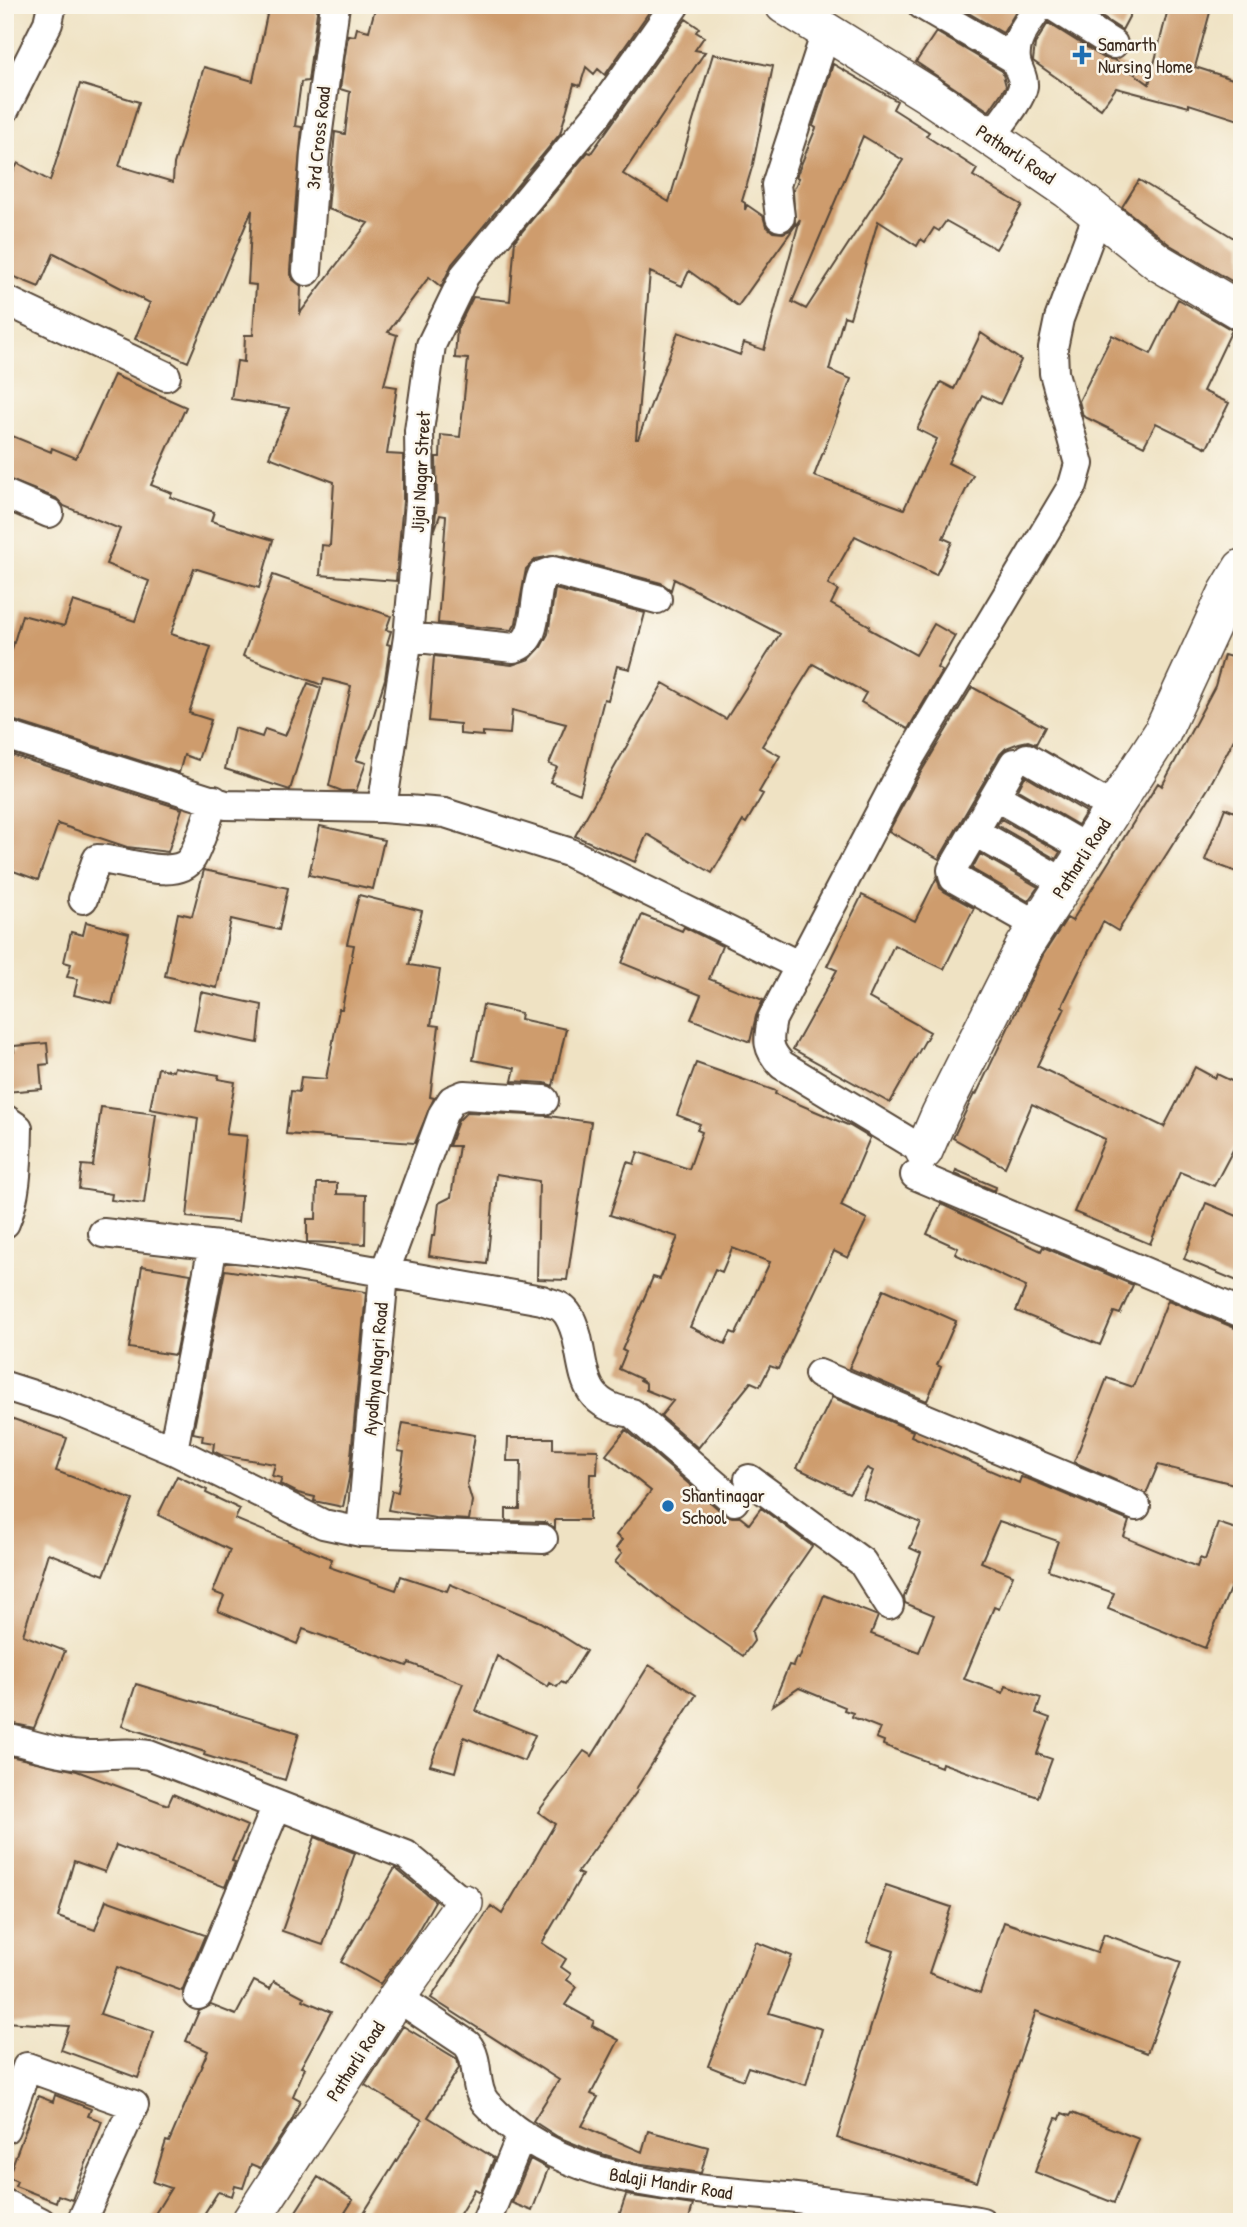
<svg xmlns="http://www.w3.org/2000/svg" width="1247" height="2227" viewBox="0 0 1247 2227" font-family="'Patrick Hand',sans-serif">
<style>
.building{fill:#ce9c6d;fill-rule:evenodd}
.lines{fill:none;stroke-linecap:round;stroke-linejoin:round}
.minor-casing{stroke:#564637;stroke-width:32}
.tertiary-casing{stroke:#564637;stroke-width:40}
.minor{stroke:#fff;stroke-width:28}
.tertiary{stroke:#fff;stroke-width:37}
.poi-dot{fill:#1f6fb2;stroke:#fbf7ec;stroke-width:2.5}
.labels{text-anchor:middle;stroke-width:5;stroke-linejoin:round;paint-order:stroke}
.poi-label{font-size:19px;fill:#3b2a1e;stroke:#fbf7ec;text-anchor:start}
.street-label{font-size:19px;fill:#3b2a1e;stroke:#fbf7ec}
</style>
<rect width="100%" height="100%" fill="#fbf7ec"/>
<filter id="ink" filterUnits="userSpaceOnUse"><feTurbulence type="fractalNoise" baseFrequency=".0143" numOctaves="2"/><feDisplacementMap in="SourceGraphic" scale="14" xChannelSelector="R" yChannelSelector="G"/><feConvolveMatrix kernelMatrix="1 2 1 2 8 2 1 2 1" color-interpolation-filters="sRGB"/></filter>
<filter id="wash" filterUnits="userSpaceOnUse"><feTurbulence type="fractalNoise" baseFrequency=".00686" numOctaves="4" result="noise"/><feDisplacementMap in="SourceGraphic" scale="28" xChannelSelector="R" yChannelSelector="G"/><feGaussianBlur stdDeviation="1.57" result="paint"/><feColorMatrix in="noise" values="0 0 0 0 0 0 0 0 0 0 0 0 0 0 0 0 0 1.4 0 .05"/><feComposite in="paint" operator="in"/></filter>
<g filter="url(#wash)">
<rect width="100%" height="100%" fill="#efe2c3"/>
<g id="blocks">
<!-- building -->
<path class="building" d="M269,5H318L308,81L301,82L295,126L302,127L290,270L292,279L301,286L300,313L368,223L328,209L335,132L345,134L350,92L340,89L348,35L355,36L357,28L369,31L376,5H654L605,75L598,69L594,74L586,67L580,86L574,84L560,134L452,264L441,287L429,277L388,332L397,335L384,385L397,387L387,454L403,455V501L396,581L320,575L322,545L330,546L334,482L269,457L289,408L231,399L237,361L244,362L245,335H253L256,285L248,284L252,210L188,362L135,339L150,303L54,253L39,287L5,273V186L18,163L50,181L80,84L139,102L119,166L173,182L174,164L204,67L253,81Z
M955,5H1020L1003,33Z
M1083,5H1118L1131,13L1122,30Z
M1169,5H1212L1195,67L1242,82V121L1189,104V107L1116,88L1101,109L1033,61L1035,44L1048,23L1104,58L1115,60L1149,84Z
M686,19L699,28L696,32L704,37L695,50L705,52L623,174L669,202L713,54L773,66L753,164L742,201L745,203V210L747,205L763,216L766,226L773,232L783,233L791,230L795,223L793,191L799,178L796,177L816,128L813,126L833,64L897,101L893,109L929,132L926,136L977,169L973,176L1022,205L996,249L946,221L939,231L934,228L925,242L921,239L917,246L878,221L850,318L844,316L829,370L851,379L814,476L904,509L937,439L917,429L941,382L954,389L981,333L1021,360L1000,404L982,395L948,463L973,475L943,538L952,542L936,575L855,536L828,584L838,590L831,604L870,626L869,629L916,655L934,624L955,636L937,668L942,671L908,729L861,702L866,693L813,664L762,746L780,756L759,792L763,794L746,823L743,821L712,873L647,834L635,862L575,836L663,683L726,719L780,634L674,579L671,590L661,583L557,555L536,559L526,569L516,623L512,630L438,623L446,516L440,515L434,532L437,502L436,457H440L441,435L460,437L468,359L455,358L457,329L473,297L510,301L515,240L588,152L591,153ZM863,136L903,160L806,309L792,302ZM800,219L764,350L744,343L740,355L678,332L638,439H636L650,272L682,286L689,271L738,306Z
M936,32L1002,71L1006,86L989,111L916,62Z
M1139,180L1242,243V287L1170,245L1122,207Z
M1178,299L1232,330L1203,391L1229,403L1207,448L1156,423L1144,446L1083,416L1079,401L1112,335L1151,354Z
M114,375L186,407L151,485L172,493L170,497L214,512L211,521L273,540L259,588L194,568L171,634L211,647L189,713L211,720L198,760L184,755L179,773L12,720L13,717L5,715V673L22,615L64,626L73,601L135,621L149,581L106,564L120,529L64,506L56,498L5,478V433L51,452L52,448L76,458Z
M273,575L391,616L386,630L391,631L387,644L390,645L385,679L371,724L356,760L366,763L356,791H342L329,786L351,686L324,679L322,685L243,656Z
M555,589L645,613L630,669L617,666L608,700L604,699L580,794L550,782L557,767L549,764L566,724L512,710L510,734L483,732V736L460,734V724L429,721L434,656L512,665L530,659L541,647L548,634Z
M1224,655L1242,660V724L1209,787L1118,931L1103,922L1062,1006L1065,1008L1037,1066L1164,1127L1195,1067L1215,1078L1217,1074L1242,1086V1133L1214,1186L1180,1172L1150,1244L1074,1212L1105,1139L1032,1104L1005,1167L953,1138L974,1094L976,1095L1043,955L1067,918L1072,921L1158,783L1162,786L1215,686Z
M308,683L321,688L290,790L225,769L234,728L262,737L265,729L285,736Z
M972,687L1045,727L1036,744L1028,741L1019,743L1006,748L1000,754L939,859L889,831L918,777Z
M5,753L182,809L168,852L127,847L58,824L38,880L5,868Z
M1025,776L1086,812L1078,825L1018,790Z
M1225,808L1242,815V874L1205,860Z
M1001,819L1060,852L1056,859L997,825Z
M320,826L384,840L373,889L309,875Z
M980,854L1038,887L1028,901L972,869Z
M204,870L288,888L279,930L231,919L217,988L165,976L178,913L192,916Z
M937,877L940,888L945,892L974,908L944,969L894,945L869,998L930,1032L890,1103L793,1049L837,970L827,966L862,895L915,921Z
M359,895L422,911L409,965L440,970L431,1025L439,1026L430,1097L434,1098L415,1143L286,1134L291,1091L299,1092L301,1077L326,1079L339,1009H342L354,945L347,944Z
M642,915L682,931L684,927L722,946L709,979L763,1000L756,1016L750,1042L691,1019L701,995L622,963Z
M86,922L129,933L112,1004L74,995L78,979L67,977L71,964L64,962L71,932L83,935Z
M201,992L262,1005L258,1043L194,1030Z
M483,1005L521,1013L520,1019L566,1029L553,1086L545,1083L512,1081L515,1068L473,1060Z
M47,1043L49,1064L40,1065L42,1089L5,1092V1053L14,1052V1046Z
M696,1063L776,1091L775,1094L850,1126L870,1138L841,1206L867,1219L848,1258L834,1251L778,1369L770,1366L760,1386L751,1382L698,1448L661,1416L673,1401L646,1390V1383L640,1380L641,1379L619,1369L626,1352L622,1350L653,1277L660,1279L678,1237L610,1215L627,1162L634,1164L638,1152L689,1169L702,1132L697,1130L700,1124L677,1115ZM732,1248L770,1262L736,1334L731,1332L725,1344L690,1327L715,1269L722,1272Z
M174,1067L219,1075L218,1079L235,1082L226,1134L247,1136L238,1222L187,1217L198,1118L150,1109L158,1068L173,1071Z
M101,1107L156,1114L144,1204L111,1200L112,1194L79,1189L82,1165L93,1166Z
M467,1112L549,1116L591,1122L567,1280L537,1279L539,1181L496,1174L487,1264L429,1256L432,1236H435L439,1203L451,1197L459,1146H449L458,1121Z
M956,1170L996,1187L995,1191L955,1174Z
M317,1183H337V1194L366,1195L365,1244L307,1242V1219H316Z
M1206,1203L1242,1218V1283L1184,1259Z
M941,1204L1041,1251L1043,1247L1133,1285L1120,1314L1114,1312L1100,1345L1016,1311L1026,1287L955,1254L958,1248L927,1234Z
M142,1266L191,1274L175,1355L129,1348Z
M225,1270L366,1292L349,1478L343,1507L314,1501L315,1497L298,1493L280,1484L282,1478L272,1476L275,1464L221,1455L213,1451L214,1443L202,1441L203,1435L193,1433Z
M884,1289L956,1321L937,1365L941,1367L927,1401L849,1368Z
M1168,1300L1242,1331V1486L1158,1465L1146,1494L1074,1462L1107,1378L1133,1387Z
M832,1397L913,1431L911,1436L1019,1483L1021,1477L1031,1480L1129,1521L1124,1537L1197,1567L1200,1558L1205,1560L1218,1523L1242,1531V1587L1232,1584L1205,1648L1108,1609L1114,1593L1048,1570L1058,1541L999,1521L981,1562L1013,1575L999,1609L994,1607L964,1679L1003,1693L1006,1686L1041,1698L1036,1713L1050,1718L1037,1754L1052,1759L1038,1797L942,1763L941,1767L883,1745L884,1741L876,1738L880,1728L852,1717L853,1713L844,1710L845,1707L799,1688L772,1706L789,1665L793,1666L796,1658L799,1659L824,1595L878,1616L871,1634L919,1652L934,1615L905,1603L904,1597L921,1553L910,1548L921,1523L863,1498L873,1471L867,1468L849,1493L797,1468Z
M5,1416L67,1438L56,1471L133,1500L104,1575L48,1553L23,1635L65,1651L34,1728L5,1722Z
M403,1423L475,1435L467,1484L472,1501L469,1520L435,1518L388,1510L392,1491L398,1492L404,1452L398,1451Z
M626,1430L724,1514L732,1517H740L749,1524L761,1508L812,1546L752,1632L754,1641L743,1656L669,1605L615,1562L622,1553L616,1548L622,1540L616,1535L651,1491L606,1455Z
M508,1438H553V1449L598,1450L597,1474H590L589,1520H555V1528L544,1522L506,1521V1509H520L521,1461H507Z
M177,1476L207,1490L206,1493L240,1509L235,1519L332,1559L329,1567L396,1590L401,1576L447,1591L450,1584L540,1622L586,1651L565,1684L561,1682L557,1687L550,1683L548,1687L497,1656L476,1711L535,1735L524,1761L464,1737L455,1772L430,1765L463,1683L409,1663L407,1666L303,1629L297,1644L218,1611L224,1596L213,1592L230,1550L158,1515Z
M649,1665L696,1695L636,1789L638,1790L577,1873L582,1875L542,1943L566,1959L561,1967L571,1974L567,1980L577,1987L565,2005L594,2021L592,2026L619,2040L591,2094L598,2097L582,2126L642,2152L648,2131L708,2147L701,2173L629,2162L592,2151L558,2137L533,2121L559,2080L431,1998L491,1906L502,1914L555,1824L538,1812L584,1751L592,1756Z
M136,1684L299,1733L285,1780L204,1755L205,1752L122,1726Z
M5,1755L77,1771L168,1805L173,1794L247,1826L232,1861L235,1862L225,1887L116,1845L105,1872L74,1861L58,1917L95,1930L106,1900L205,1935L182,1991L117,1967L100,2014L154,2032L138,2078L61,2050L69,2026L5,2022V1923L13,1897L5,1895Z
M315,1837L355,1853L323,1945L282,1931Z
M395,1868L435,1901L416,1934L380,1984L341,1962Z
M886,1885L951,1907L929,1973L980,1993L1004,1922L1097,1953L1104,1934L1181,1962L1147,2053L1036,2011L977,2182L837,2138L894,1951L867,1942Z
M756,1942L792,1956L769,2013L822,2029L806,2085L748,2067L743,2080L708,2066Z
M254,1981L270,1989L274,1981L304,1997L303,2000L331,2012L301,2067L305,2068L293,2096L300,2100L292,2120L260,2168L251,2164L243,2188L235,2186L232,2196L218,2192L199,2222H150L171,2188L153,2182L166,2141L169,2142L208,2051L186,2041L199,2011L211,2005L236,2015Z
M403,2026L457,2059L458,2063L459,2068L428,2117L494,2158L481,2192L475,2189L455,2222H358L422,2120L365,2085Z
M55,2095L91,2109L88,2116L102,2121L72,2200L58,2195L56,2202L15,2186L17,2181L8,2177L38,2096L53,2102Z
M1062,2113L1070,2116L1072,2113L1139,2139L1114,2203L1035,2172L1056,2118L1060,2119Z
M530,2159L548,2169L532,2211L512,2203Z
M318,2177L353,2200L339,2222H289Z
M626,2195L693,2205L688,2222H617Z"/>
</g>
</g>
<g filter="url(#ink)">
<use href="#blocks" fill-opacity="0" stroke="#564637" stroke-width="2"/>
<g class="lines">
<defs>
<path id="minor" d="M922,5L1016,60
M1051,5L1113,44
M5,109L48,23L52,5
M991,137C999,125 1021,100 1023,86C1024,76 1017,69 1016,60C1013,39 1030,21 1040,5
M780,217L776,185L826,32
M307,271L315,153L335,5
M5,300L166,376
M5,494L49,513
M408,637L514,648C541,641 532,597 542,575L553,571L657,599
M5,735L226,805L382,808L445,813L568,852L800,966
M1027,758L1113,808
M1014,763L952,870L954,878L1037,925
M995,796L1087,849
M382,808L408,637L420,502L419,431L431,345L465,275L598,114L675,5
M975,832L1065,883
M83,899L97,859C122,859 177,883 192,858C201,841 207,819 214,800
M5,1119L18,1128C17,1161 18,1192 5,1223
M924,1151L782,1065C766,1048 768,1040 772,1019L903,769L1073,485L1079,464L1054,373L1053,348L1059,319L1098,214
M915,1175L1242,1313
M103,1233L263,1251L542,1300C548,1303 557,1304 562,1308C571,1315 574,1327 577,1337C586,1379 583,1405 632,1413L734,1501
M819,1374L1136,1506
M5,1386L65,1405L173,1450L323,1524L361,1532L543,1539
M173,1450L213,1246
M749,1479L862,1562L889,1605
M361,1532L384,1274L443,1114L452,1100L464,1095L544,1100
M5,1738C32,1744 60,1755 88,1755C109,1755 128,1751 149,1755L406,1855L464,1903
M198,1995L277,1805
M397,1997L467,2044C481,2061 472,2087 486,2103C561,2186 683,2188 787,2197C826,2201 864,2207 903,2211C929,2215 956,2216 982,2222
M5,2129L27,2067L134,2105L81,2222
M5,2204L41,2222
M486,2222L522,2134"/>
<path id="tertiary" d="M784,5L927,94L1068,190L1158,262L1242,312
M924,1151L940,1114L1025,945L1162,733L1227,593L1242,568
M250,2222L397,1997L464,1903"/>
</defs>
<!-- minor casing -->
<use href="#minor" class="minor-casing"/>
<!-- tertiary casing -->
<use href="#tertiary" class="tertiary-casing"/>
<!-- minor -->
<use href="#minor" class="minor"/>
<!-- tertiary -->
<use href="#tertiary" class="tertiary"/>
</g>
</g>
<!-- markers -->
<g class="poi-dot">
<path d="M1078.5 44.5h7v7h7v7h-7v7h-7v-7h-7v-7h7z"/>
<circle cx="668" cy="1506" r="7"/>
</g>
<g class="labels">
<!-- poi labels -->
<g class="poi-label">
<text x="1098" y="51">Samarth<tspan x="1098" dy="22">Nursing Home</tspan></text>
<text x="682" y="1502">Shantinagar<tspan x="682" dy="22">School</tspan></text>
</g>
<!-- street labels -->
<g class="street-label">
<text transform="translate(318 138) rotate(-84)" y="7">3rd Cross Road</text>
<text transform="translate(1016 154) rotate(34)" y="7">Patharli Road</text>
<text transform="translate(420 472) rotate(-87)" y="7">Jijai Nagar Street</text>
<text transform="translate(1081 858) rotate(-57)" y="7">Patharli Road</text>
<text transform="translate(375 1369) rotate(-85)" y="7">Ayodhya Nagri Road</text>
<text transform="translate(355 2061) rotate(-57)" y="7">Patharli Road</text>
<text transform="translate(671 2183) rotate(9)" y="7">Balaji Mandir Road</text>
</g>
</g>
<!-- margin -->
<rect width="1247" height="2227" fill="none" stroke="#fbf7ec" stroke-width="28"/>
</svg>
